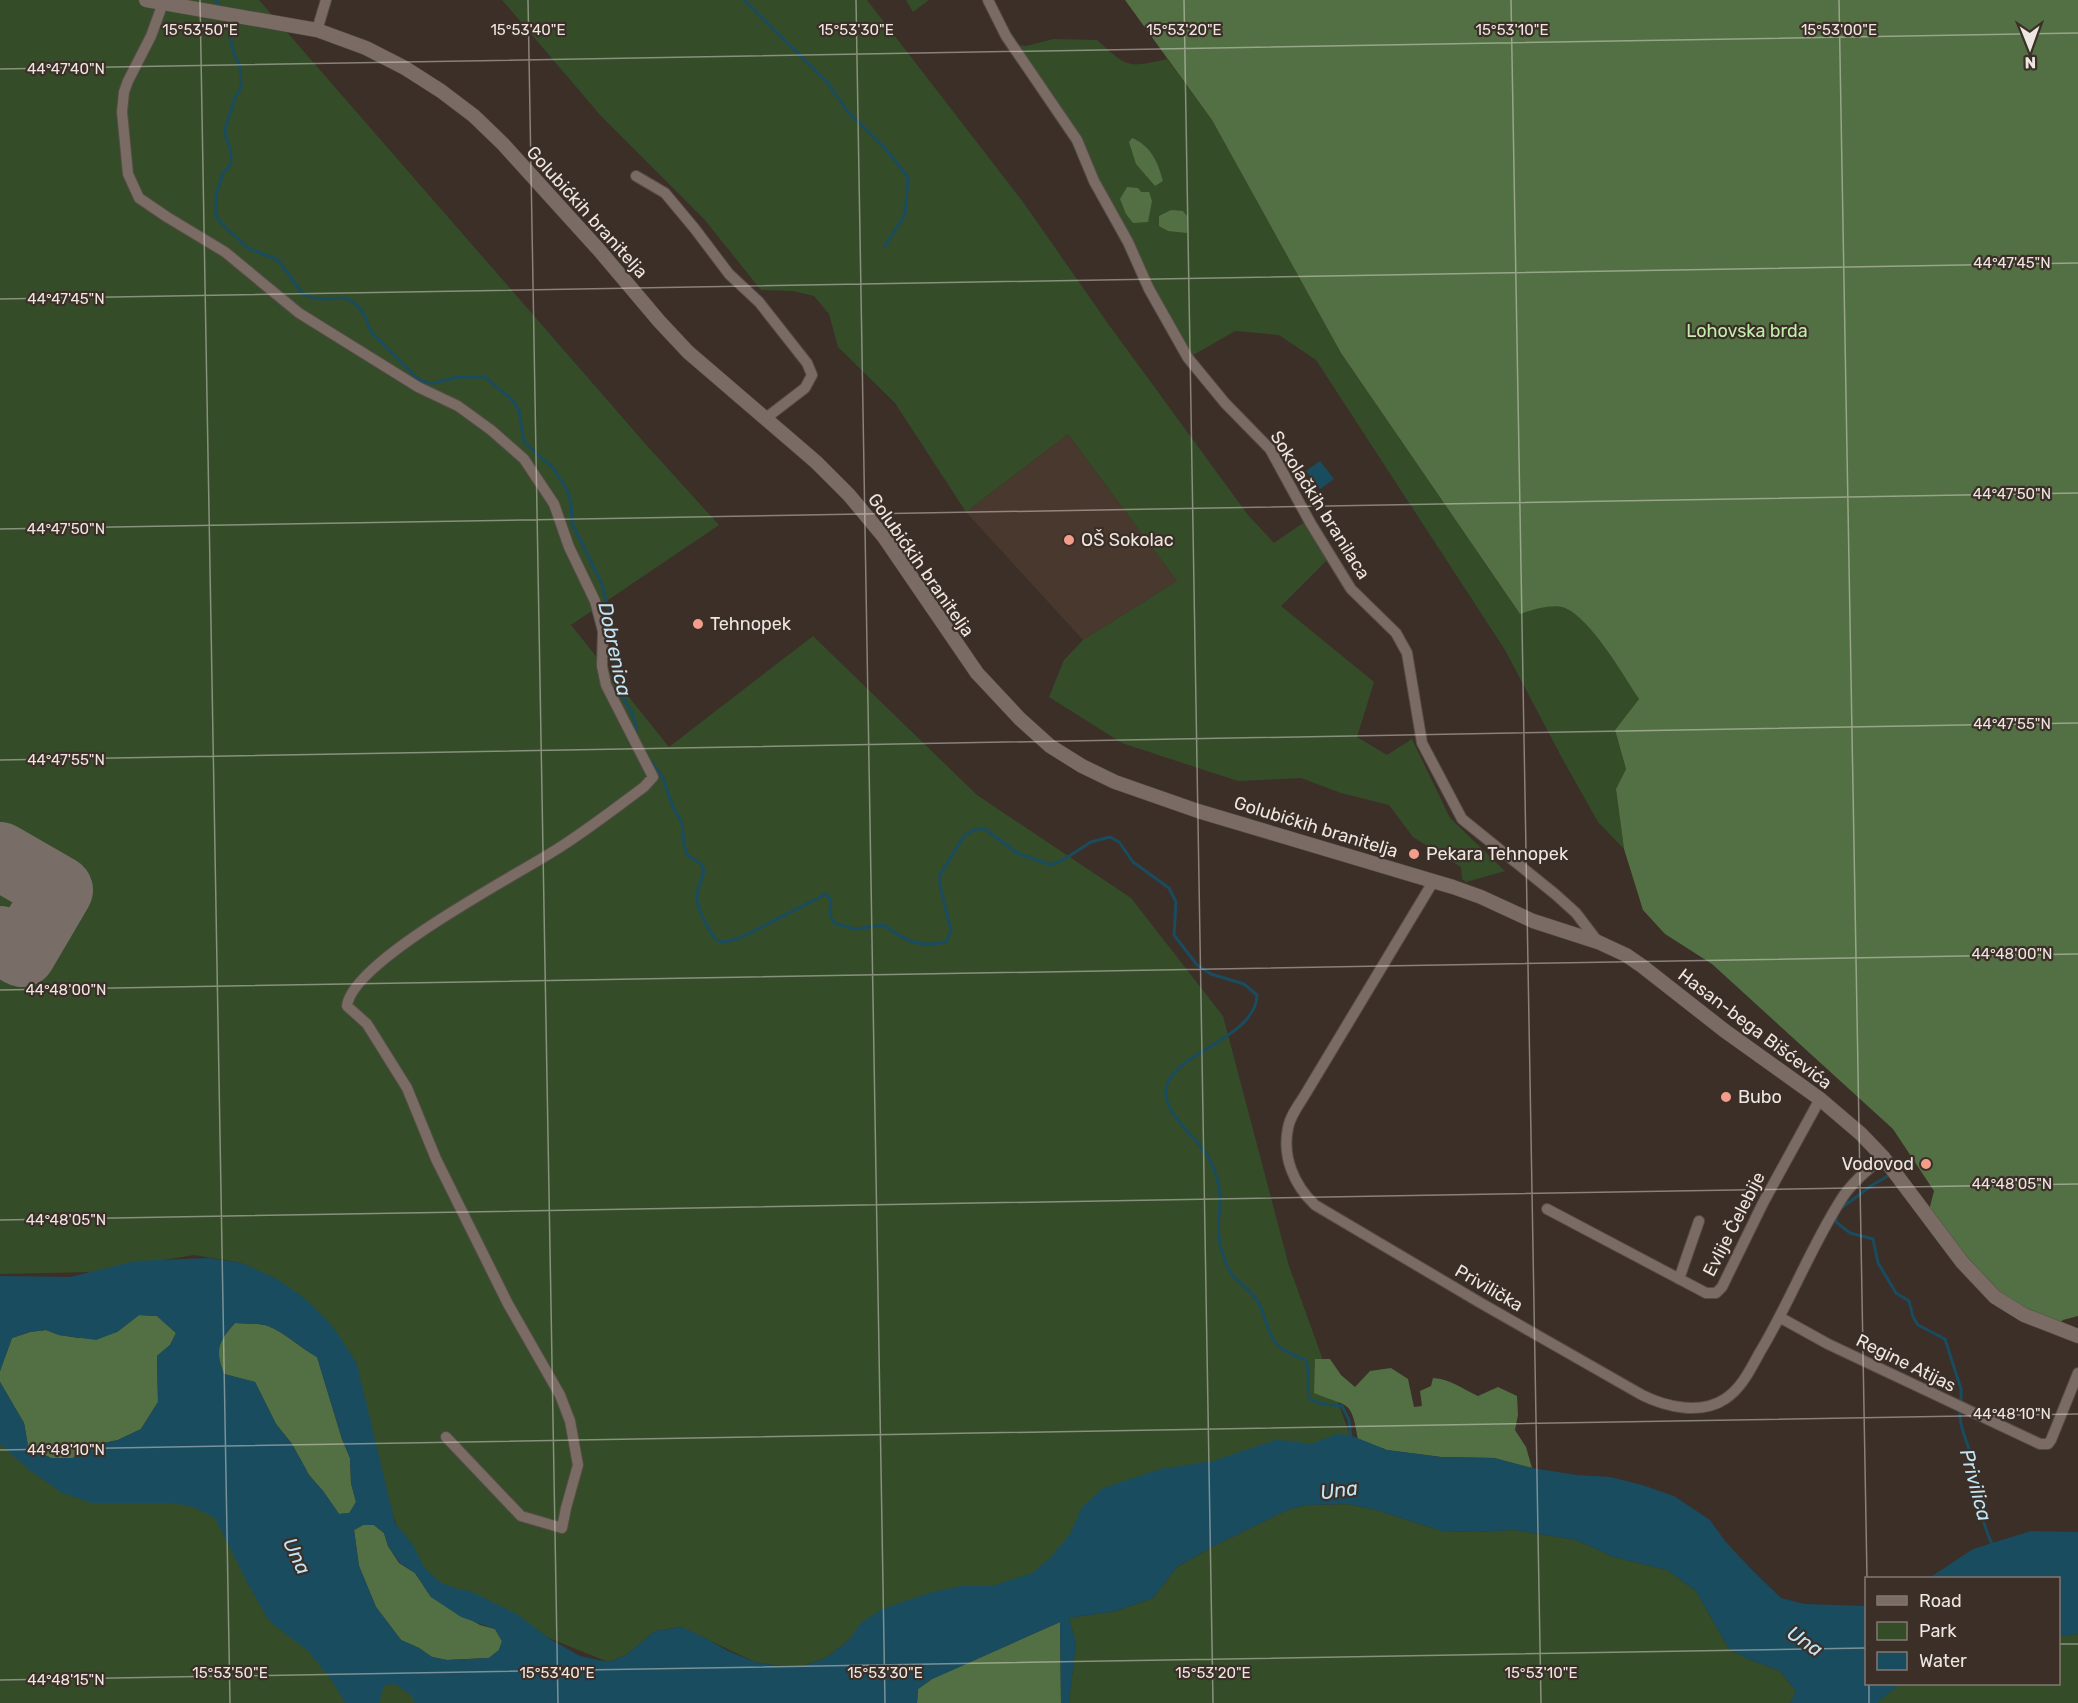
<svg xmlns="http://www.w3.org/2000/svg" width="2078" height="1703" viewBox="0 0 2078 1703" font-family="Rubik,sans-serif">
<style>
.built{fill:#48382d}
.green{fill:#354c29}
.forest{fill:#527043}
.water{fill:#1a4c5f;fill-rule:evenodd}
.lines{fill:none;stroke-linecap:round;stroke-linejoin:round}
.stream{stroke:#1a4c5f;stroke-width:3}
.runway{stroke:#786e67;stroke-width:68}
.street-casing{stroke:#574d47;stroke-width:12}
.secondary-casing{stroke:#574d47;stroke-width:15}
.street{stroke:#7a6c64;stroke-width:10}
.secondary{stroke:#7a6c64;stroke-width:14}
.ticks{fill:none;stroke:#eee6e1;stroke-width:1.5;stroke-opacity:0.45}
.poi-dot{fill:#f49d8b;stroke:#3b2f28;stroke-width:2}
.labels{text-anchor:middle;stroke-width:4.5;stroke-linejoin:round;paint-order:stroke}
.street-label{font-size:18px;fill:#eee6e1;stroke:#3b2f28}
.park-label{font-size:18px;fill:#c0f0a9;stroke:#3b2f28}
.poi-label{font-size:18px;fill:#eee6e1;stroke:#3b2f28;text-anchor:start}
.water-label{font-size:20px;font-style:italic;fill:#c2e5f5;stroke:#3b2f28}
.ticks-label{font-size:15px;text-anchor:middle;fill:#eee6e1;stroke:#3b2f28;stroke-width:4.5;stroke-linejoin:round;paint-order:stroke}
</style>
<rect width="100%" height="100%" fill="#3b2f28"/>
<!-- built -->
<path class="built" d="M1068,434L1177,581L1083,640L966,512Z"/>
<!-- green -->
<path class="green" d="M0,0H259L649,448L719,525L571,625L669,747L813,636L977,795L1131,898L1223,1016L1289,1266L1350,1435L1171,1489L1070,1560L849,1640L826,1658L805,1665L780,1666L755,1662L681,1627L655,1631L626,1655L608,1662L477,1609L431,1580L403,1546L390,1505L374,1437L242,1263L194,1255L92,1272L0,1274Z
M502,0H867L1023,202L1109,325L1248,515L1274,543L1303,523L1327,560L1281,606L1374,682L1357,737L1387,755L1412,739L1450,818L1505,871L1466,882L1462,879L1461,867L1413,837L1389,805L1341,793L1301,778L1238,781L1210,772L1122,743L1049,697L1064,660L1083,640L1177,581L1068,434L966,512L895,403L838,347L829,314L814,296L793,291L761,290L704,219L601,116Z
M906,0H929L913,12Z
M1054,39L1097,40C1128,68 1127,68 1167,59L1212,120L1341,353L1519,613C1532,610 1552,602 1565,608C1591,619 1623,675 1639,699L1615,730L1626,769L1616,789L1624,849L1598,822L1562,758L1505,650L1316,360L1279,335L1235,331L1188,358L1088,164L1012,44L1026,46Z
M0,1432L200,1501L245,1548L353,1703H0Z
M1347,1504L1376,1510L1442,1531L1475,1532L1514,1530L1576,1540L1614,1557L1667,1570L1696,1591L1729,1649L1748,1659L1780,1671L1796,1691L1790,1703H1069L1076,1643L1069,1618L1116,1611L1153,1598L1177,1567L1212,1547L1287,1510L1307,1505Z
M2078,1634V1703H1877L1899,1684H2058L2059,1636Z
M386,1673L427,1703H373Z"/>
<!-- forest -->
<path class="forest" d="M1125,0H2078V1316L2063,1320L2055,1327L2009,1307L1927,1218L1934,1191L1893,1129L1712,964L1665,934L1643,910L1624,849L1616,789L1626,769L1615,730L1639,699C1623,675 1591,619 1565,608C1554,603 1531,610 1520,614L1341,353L1212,120Z
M1132,138C1151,146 1158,162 1163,181L1155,186L1136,164L1129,142Z
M1127,187L1138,188L1141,192H1149L1152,201L1148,222L1133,223L1126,214L1120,199Z
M1171,210L1183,211L1187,216V233L1168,231L1159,226V216Z
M139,1315L157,1316L176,1333L170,1345L157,1356L158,1402L141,1429L118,1440L85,1447L73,1458H51L28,1446L24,1423L0,1382V1371L12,1338L30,1332L46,1330L59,1335L79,1338L117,1332Z
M235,1323C245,1324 259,1323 268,1326C286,1333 300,1348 317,1357L342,1439L350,1458L351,1483L356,1502L350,1513L339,1514L323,1491L309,1475L292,1444L276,1424L255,1382L224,1374C214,1350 218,1342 235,1323Z
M1315,1359H1330L1341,1375L1355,1387L1370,1371L1391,1368L1408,1379L1414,1407L1422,1406L1420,1391L1431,1386L1433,1378C1450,1379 1463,1389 1478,1396L1498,1387L1517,1396L1518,1415L1515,1430L1526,1447L1532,1468L1494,1458L1441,1457L1387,1450L1358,1439C1351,1398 1349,1408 1314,1393Z
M363,1525H374L384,1533L388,1546L399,1563L415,1573L431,1597L480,1625L495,1629L502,1641L499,1650L489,1658L447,1660L432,1657L419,1648L401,1640L376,1607L359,1566L354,1530Z
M1060,1622L1061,1703H917L918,1689L932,1679Z"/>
<!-- water -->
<path class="water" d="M1320,461L1334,479L1320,489L1306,471Z
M209,1258L242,1263L277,1279L303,1297L329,1322L340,1337L357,1364L395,1523L413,1545L424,1567L440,1582L458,1589L470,1591L517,1614L550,1639L580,1656L608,1662L626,1655L655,1631L682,1627L709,1640L728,1651L755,1662L780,1666L805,1665L826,1658L849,1640L861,1623L882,1609L932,1592L961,1586L995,1585L1032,1573L1050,1558L1070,1534L1082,1507L1103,1488L1160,1469L1213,1461L1275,1440L1293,1441L1310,1444L1337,1434L1350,1435L1387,1450L1441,1457L1494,1458L1532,1468L1577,1475L1610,1477L1642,1485L1674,1496L1710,1520L1725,1541L1753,1571L1781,1598L1805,1604L1866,1606V1684H1900L1877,1703H1790L1796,1691L1780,1671L1748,1659L1729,1649L1696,1591L1667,1570L1614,1557L1576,1540L1514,1530L1475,1532L1442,1531L1376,1510L1347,1504L1307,1505L1287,1510L1212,1547L1177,1567L1153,1598L1116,1611L1069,1618L1076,1643L1069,1703H1061L1060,1622L932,1679L918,1689L917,1703H415L411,1695L395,1684L384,1686L379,1703H345L333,1682L308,1651L269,1621L248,1584L215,1518L193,1507L172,1503H92L62,1493L28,1469L0,1444V1382L24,1423L28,1446L51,1458H73L85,1447L118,1440L141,1429L158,1402L157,1356L170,1345L176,1333L157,1316L139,1315L117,1332L96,1340L59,1335L46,1330L30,1332L12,1338L0,1371V1276L70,1277L135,1261ZM235,1323C245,1324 259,1323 268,1326C286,1333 300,1348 317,1357L342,1439L350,1458L351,1483L356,1502L349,1513L339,1514L323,1491L309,1475L292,1444L276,1424L255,1382L224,1374C215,1350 218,1342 235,1323ZM363,1525H374L384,1533L388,1546L400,1563L415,1573L431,1597L461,1617L495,1629L502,1641L499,1650L489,1658L447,1660L432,1657L419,1648L401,1640L376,1607L359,1566L354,1530Z
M2031,1531L2078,1532V1634L2059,1636L2058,1578H1929L1973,1549Z"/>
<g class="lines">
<!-- stream -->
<path class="stream" d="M215,0L221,8
M744,0L827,82L848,112L885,148L908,177L905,215L885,246
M226,20L234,54L240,66L241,88L235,98L225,129L226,138L230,148L231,158L230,166L223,173L216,196V217L225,227L248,248L278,260L302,293L313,298L324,299L346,298L354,303L362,310L371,332L417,378L427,383H435L457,377H485L511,399L519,410L524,442L554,469L567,490L571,503L572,523L602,584L614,634L619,683L622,696L632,713L636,725L637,738
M647,756L663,778L673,807L682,823L684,844L688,856C715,869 700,873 697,895C696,908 708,929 716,940L725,942L740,938L826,894L831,900L830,914L834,923L855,929L884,925C905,941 919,948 946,942L951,931L940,885V875L964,836L976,829H985L1017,853L1051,865L1063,860L1091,842L1110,837L1119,842L1133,862L1169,888L1176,902L1174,935L1197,965L1211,974L1244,984L1257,995C1256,1036 1182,1051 1168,1082C1156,1109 1195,1135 1207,1155C1215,1167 1221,1189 1220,1203C1220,1213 1217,1224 1219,1235C1220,1249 1225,1266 1234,1277C1242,1285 1251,1291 1257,1300C1265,1312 1266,1330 1275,1342C1281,1351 1296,1356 1306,1360C1310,1372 1307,1385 1309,1398L1318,1403L1342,1406L1349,1420L1351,1439
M1897,1171L1914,1162
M1840,1209L1871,1186L1891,1174
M1836,1215V1222L1850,1233L1873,1239L1878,1263L1896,1293L1909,1301L1913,1317L1918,1325L1945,1339L1961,1389V1404
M1960,1411C1959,1427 1967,1440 1971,1456C1977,1485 1979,1519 1993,1546"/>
<!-- runway -->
<path class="runway" d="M0,856L59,890L22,953L0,940"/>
<defs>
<path id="street" d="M988,0L1006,36L1077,140L1094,181L1128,242L1149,289L1188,358L1225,403L1270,449L1311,524L1351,589L1396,633L1407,653L1422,743L1462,819L1555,894L1576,913L1598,942
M163,3L151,36L128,81L124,92L122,112L128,174L139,198L167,217L225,252L299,313L418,387L458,406L491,430L524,459L554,504L569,547L595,601L603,631L602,666L606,685L653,777L644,787C614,809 585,832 554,851C513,877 352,961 347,1006L367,1024L407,1088L436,1159L508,1304L560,1395L570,1421L578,1465L566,1508L562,1528L521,1516L446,1437
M317,30L326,0
M636,176L665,193L695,229L729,274L759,302L807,363L812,375L805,388L766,418
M1433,882L1303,1098C1297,1107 1290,1117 1288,1128C1282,1157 1294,1185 1315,1205L1479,1302L1642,1395C1666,1407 1701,1415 1725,1399C1742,1388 1751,1368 1760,1352C1789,1304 1809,1251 1839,1203C1849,1185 1867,1170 1883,1157
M1547,1209L1706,1293H1716L1722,1287L1763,1203L1820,1099
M1679,1279L1699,1221
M1781,1318L1828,1344L2040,1444H2048L2051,1440L2078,1373"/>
<path id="secondary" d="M146,0L317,30L366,48L405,68L441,91L474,116L503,144L599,250L659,321L688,352L816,462L849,495L884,537L977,673L1020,719L1050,746L1082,766L1115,782L1198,811L1453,887L1481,897L1533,921L1598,942L1626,955L1642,966L1725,1031L1820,1099L1861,1134L1883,1157L1962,1262L1995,1297L2024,1315L2078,1336"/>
</defs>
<!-- street casing -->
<use href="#street" class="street-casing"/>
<!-- secondary casing -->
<use href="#secondary" class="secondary-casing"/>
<!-- street -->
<use href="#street" class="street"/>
<!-- secondary -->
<use href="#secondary" class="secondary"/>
</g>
<!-- ticks -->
<path class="ticks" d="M200,0L230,1703M528,0L558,1703M856,0L885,1703M1184,0L1213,1703M1511,0L1541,1703M1839,0L1867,1578M0,69L2078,33M0,299L2078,263M0,529L2078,493M0,760L2078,723M0,990L2078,954M0,1220L2078,1184M0,1450L2078,1414M2058,1644H2078M0,1680L1866,1648M1869,1684V1703"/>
<!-- markers -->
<g class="poi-dot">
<circle cx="1069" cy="540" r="6"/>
<circle cx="698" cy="624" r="6"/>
<circle cx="1414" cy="854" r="6"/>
<circle cx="1726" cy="1097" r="6"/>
<circle cx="1926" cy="1164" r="6"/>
</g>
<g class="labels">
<!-- street labels -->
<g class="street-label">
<text transform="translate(587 212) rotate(48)" y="6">Golubićkih branitelja</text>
<text transform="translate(1320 505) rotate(58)" y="6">Sokolačkih branilaca</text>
<text transform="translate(921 565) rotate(55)" y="6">Golubićkih branitelja</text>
<text transform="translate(1316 827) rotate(17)" y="6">Golubićkih branitelja</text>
<text transform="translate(1755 1029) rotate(37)" y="6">Hasan-bega Bišćevića</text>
<text transform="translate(1734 1224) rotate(-63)" y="6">Evlije Čelebije</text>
<text transform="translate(1489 1288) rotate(30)" y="6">Privilička</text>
<text transform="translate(1906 1363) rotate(26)" y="6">Regine Atijas</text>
</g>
<!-- park labels -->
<g class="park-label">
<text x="1747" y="337">Lohovska brda</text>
</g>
<!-- poi labels -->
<g class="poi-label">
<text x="1081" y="546">OŠ Sokolac</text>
<text x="710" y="630">Tehnopek</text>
<text x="1426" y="860">Pekara Tehnopek</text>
<text x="1738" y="1103">Bubo</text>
<text x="1914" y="1170" text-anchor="end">Vodovod</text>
</g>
<!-- water labels -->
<g class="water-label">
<text transform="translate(615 649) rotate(78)" y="7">Dobrenica</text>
<text transform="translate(1976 1485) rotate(75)" y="7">Privilica</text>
<text transform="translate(1339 1490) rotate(-8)" y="7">Una</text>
<text transform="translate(297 1556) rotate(64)" y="7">Una</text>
<text transform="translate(1805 1641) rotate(34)" y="7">Una</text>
</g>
</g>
<g class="ticks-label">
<text x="200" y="35">15°53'50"E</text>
<text x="528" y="35">15°53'40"E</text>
<text x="856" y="35">15°53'30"E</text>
<text x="1184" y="35">15°53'20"E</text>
<text x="1512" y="35">15°53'10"E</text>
<text x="1839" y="35">15°53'00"E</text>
<text x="66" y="74">44°47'40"N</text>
<text x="2012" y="268">44°47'45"N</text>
<text x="66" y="304">44°47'45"N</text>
<text x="2012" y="499">44°47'50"N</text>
<text x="66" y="534">44°47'50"N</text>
<text x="2012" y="729">44°47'55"N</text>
<text x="66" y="765">44°47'55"N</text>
<text x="2012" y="959">44°48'00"N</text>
<text x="66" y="995">44°48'00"N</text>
<text x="2012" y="1189">44°48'05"N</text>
<text x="66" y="1225">44°48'05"N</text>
<text x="2012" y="1419">44°48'10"N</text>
<text x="66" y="1455">44°48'10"N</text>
<text x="230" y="1678">15°53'50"E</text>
<text x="557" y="1678">15°53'40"E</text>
<text x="885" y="1678">15°53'30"E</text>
<text x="1213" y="1678">15°53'20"E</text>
<text x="1541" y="1678">15°53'10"E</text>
<text x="66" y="1685">44°48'15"N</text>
</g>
<!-- legend -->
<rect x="1865" y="1577" width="195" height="108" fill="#3b2f28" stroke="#837872" stroke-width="1.5"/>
<rect x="1877" y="1596" width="30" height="9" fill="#7a6c64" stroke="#837872" stroke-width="1.5"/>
<text x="1919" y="1607" font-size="18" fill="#eee6e1">Road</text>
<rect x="1877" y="1622" width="30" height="18" fill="#354c29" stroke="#837872" stroke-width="1.5"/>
<text x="1919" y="1637" font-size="18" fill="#eee6e1">Park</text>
<rect x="1877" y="1652" width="30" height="18" fill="#1a4c5f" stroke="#837872" stroke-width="1.5"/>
<text x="1919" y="1667" font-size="18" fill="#eee6e1">Water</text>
<!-- north arrow -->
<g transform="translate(2030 48) rotate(179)" stroke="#3b2f28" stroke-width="4.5" paint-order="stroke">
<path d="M0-4.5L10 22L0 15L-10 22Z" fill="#eee6e1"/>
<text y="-9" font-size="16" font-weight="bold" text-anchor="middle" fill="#eee6e1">N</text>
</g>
</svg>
